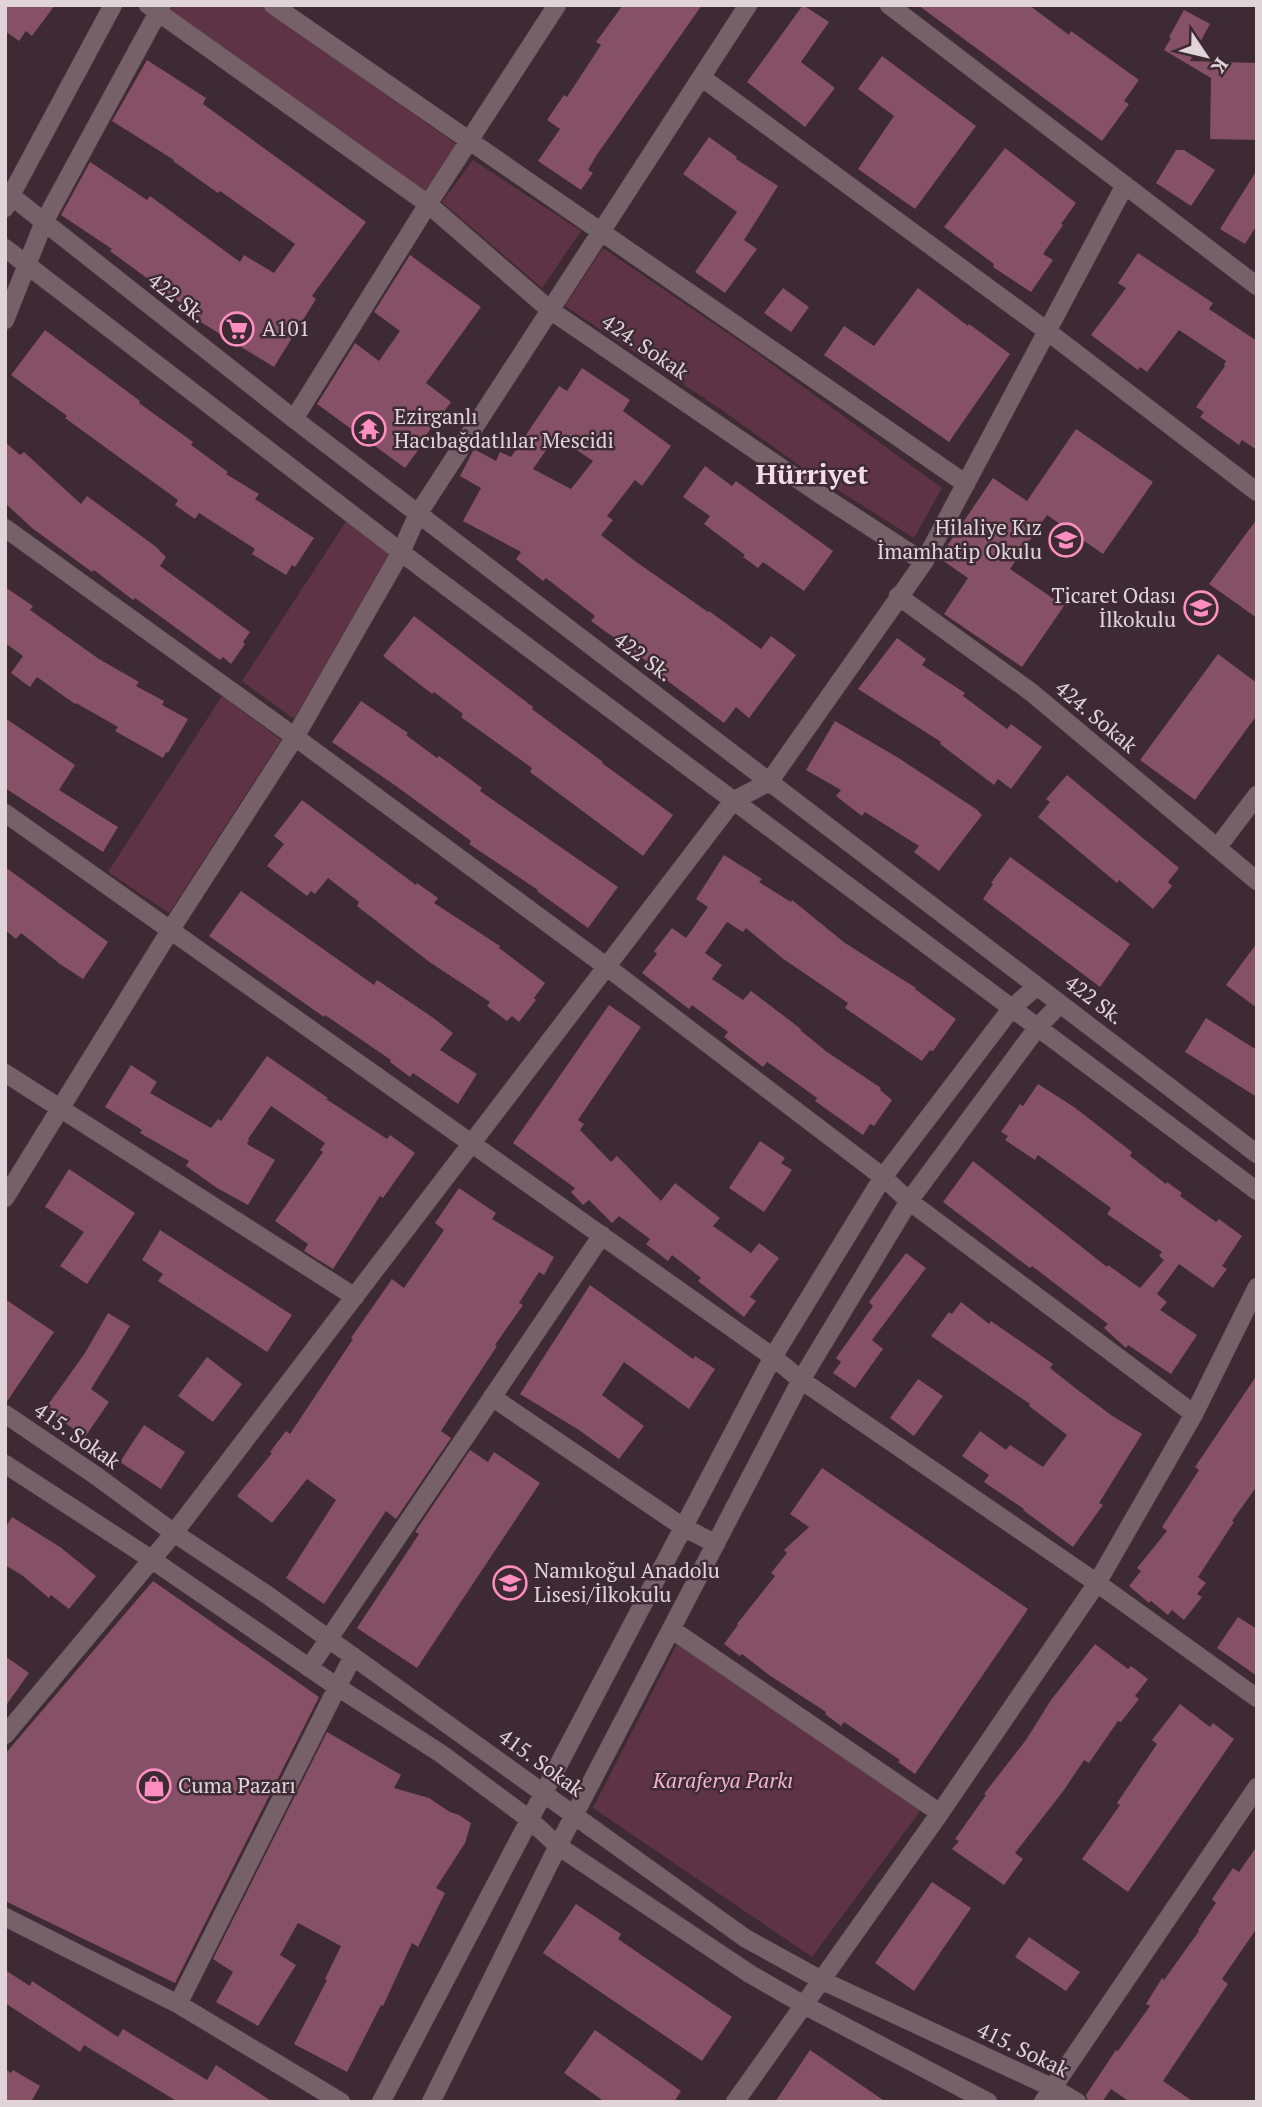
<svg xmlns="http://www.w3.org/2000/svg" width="1262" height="2107" viewBox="0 0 1262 2107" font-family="'PT Serif',serif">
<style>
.green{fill:#5e3346}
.building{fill:#865067;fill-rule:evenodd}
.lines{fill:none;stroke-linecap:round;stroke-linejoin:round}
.minor-casing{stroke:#59484f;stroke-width:19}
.minor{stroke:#776169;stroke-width:18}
.labels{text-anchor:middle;stroke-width:5;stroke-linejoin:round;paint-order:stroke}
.street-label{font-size:21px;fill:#e1d4d9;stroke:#3d2a32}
.poi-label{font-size:21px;fill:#e1d4d9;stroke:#3d2a32;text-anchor:start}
.park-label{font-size:21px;font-style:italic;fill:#f5b1cc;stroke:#3d2a32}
.district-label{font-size:28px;font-weight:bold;fill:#f5dbe5;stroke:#3d2a32}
</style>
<rect width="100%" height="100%" fill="#3d2a32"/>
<!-- green -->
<path class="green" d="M173,5H260L456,144L424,192L171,11Z
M473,160L581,231L542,288L442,202Z
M603,248L754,351L942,488L914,538L803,468L716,406L565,306Z
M347,520L390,552L294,719L242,681Z
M222,696L281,740L169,913L108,872Z
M681,1636L926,1803L812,1957L593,1808Z"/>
<!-- building -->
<path class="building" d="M5,5H55L32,36L26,31L19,41L5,31Z
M623,5H702L596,156L588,170L593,173L581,190L538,161L560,129L547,120L564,95L567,97L601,45L596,42Z
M803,5L829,22L801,62L835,88L805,127L747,82Z
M918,5H1029L1069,35L1071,31L1139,80L1124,101L1129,104L1102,141Z
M1184,10L1210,24L1190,61L1257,63V140L1210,139L1211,78L1164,50L1171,38L1169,37Z
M882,56L976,126L915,209L858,169L894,116L858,89Z
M147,60L206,98L203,104L366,222L312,296L316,299L274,367L199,321L201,318L110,251L112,249L61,215L90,162L147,200L150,196L240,262L244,255L274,273L295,244L220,191L218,193L173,161L174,160L112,121Z
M709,137L737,157L736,159L778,186L744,240L757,249L725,293L695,272L737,212L683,174Z
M1005,148L1076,203L1061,224L1063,225L1043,254L1053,260L1031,292L993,267L994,264L944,227Z
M1176,150H1184L1215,170L1191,206L1156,183Z
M1257,170V225L1245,244L1220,229Z
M1138,253L1213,303L1209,309L1257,341V450L1242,440L1239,445L1200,417L1204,412L1196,407L1225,366L1224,364L1226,361L1179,330L1147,372L1140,367L1138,370L1091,335L1126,288L1118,283Z
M410,255L481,307L426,383L451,402L420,443L422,445L405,468L317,404L355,343L379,361L400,331L374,312Z
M783,288L809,307L791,332L764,313Z
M918,288L968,326L969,324L1010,354L949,442L824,355L844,326L874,346Z
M45,330L140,401L139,403L193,442L191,445L228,472L226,474L259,494L255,499L314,538L295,567L292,565L286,575L252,554L255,549L199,513L195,519L175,505L178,500L65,418L67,416L11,375Z
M582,368L630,400L623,411L671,446L642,486L635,480L607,516L613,520L601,535L635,561L708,612L709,611L761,649L771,636L796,655L749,718L736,707L724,723L661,676L663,673L591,621L595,616L546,578L543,581L516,559L521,552L463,521L481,488L460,476L474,449L496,461L500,452L511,457L559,386L567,391ZM556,436L593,461L571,489L533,469Z
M1076,429L1153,482L1103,554L1047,515L1010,569L1064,606L1022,667L944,614L968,578L939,558L993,478L1027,501Z
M5,442L20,455L24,452L81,504L87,496L155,546L166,557L160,566L250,632L243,642L245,644L231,664L223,657L220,660L135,598L133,600L94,570L92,572L32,528L5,503Z
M705,466L732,486L736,481L833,551L804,591L763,562L758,568L743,557L745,555L704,524L710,516L683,497Z
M1257,519V618L1209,584Z
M5,587L33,606L30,610L99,659L139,682L136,686L164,701L162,705L188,719L168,753L166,752L163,758L115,731L118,727L76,703L75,704L37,677L30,687L11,673L23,656L5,643Z
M414,616L533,707L532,709L603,762L602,763L673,815L643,856L530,772L532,768L461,717L463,714L434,692L432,694L383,656Z
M897,638L926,659L922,665L965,693L963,696L1007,729L1011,724L1042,747L1011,789L998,779L994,785L940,744L941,742L858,689Z
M1218,654L1257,683V715L1195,800L1140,760Z
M361,701L408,733L406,735L437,758L439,756L482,788L480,791L618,887L588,928L537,891L538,890L469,844L471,841L396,786L332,742Z
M5,718L75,765L59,790L118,827L103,852L5,788Z
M835,721L897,757L976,809L982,815L939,871L914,852L919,846L865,812L862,816L836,796L841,790L806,770Z
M1067,775L1179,868L1168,882L1172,886L1153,909L1119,880L1117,883L1038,817L1050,802L1046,799Z
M302,800L416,885L417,883L438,898L434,903L500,946L499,948L545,983L534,998L536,1000L519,1022L512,1016L507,1021L487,1006L490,1002L428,961L357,906L359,902L328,878L315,894L311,891L307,896L267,866L284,844L274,836Z
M724,855L762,879L759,882L791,902L792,900L845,943L916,988L915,989L956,1019L933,1051L930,1050L922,1061L845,1008L848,1003L782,958L746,928L743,932L727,922L705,953L722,965L712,979L743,1000L751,991L801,1029L800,1030L827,1052L881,1088L880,1090L892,1100L874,1126L870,1124L863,1135L815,1101L817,1098L773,1066L767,1062L763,1067L724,1037L728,1032L692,1005L689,1009L642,973L657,954L654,951L672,928L686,938L708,907L696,899Z
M1010,857L1130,944L1100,987L983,899L993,884L991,883Z
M5,867L108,942L83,979L60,964L21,933L16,939L5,930Z
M241,891L374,985L377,980L432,1017L453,1033L440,1050L477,1074L458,1104L413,1073L410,1077L390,1062L391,1060L325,1015L324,1017L209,936Z
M1257,943V1008L1226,985Z
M609,1005L641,1027L578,1120L584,1124L580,1130L611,1162L617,1156L661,1201L675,1183L720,1218L713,1226L751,1253L759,1243L779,1258L750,1297L756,1301L744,1317L698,1281L701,1278L672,1255L668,1261L646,1244L650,1239L619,1216L612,1223L589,1200L583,1205L571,1192L575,1188L513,1143Z
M1206,1018L1257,1050V1097L1185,1052Z
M267,1056L328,1098L326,1099L375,1131L387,1139L390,1135L415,1153L383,1198L380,1196L333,1269L304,1251L308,1244L275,1221L323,1152L320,1150L325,1143L271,1106L248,1139L249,1140L247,1144L275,1160L248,1205L217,1188L186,1166L189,1161L140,1133L142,1130L105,1107L131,1065L157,1082L150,1093L211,1128L218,1119L221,1121Z
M1038,1084L1074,1107L1132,1152L1130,1156L1166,1184L1167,1182L1182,1193L1180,1196L1216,1222L1219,1219L1242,1236L1222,1266L1227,1269L1213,1288L1179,1264L1157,1294L1167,1302L1160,1310L1197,1335L1171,1374L1128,1345L1126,1348L1104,1328L1108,1324L1032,1266L1030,1268L943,1202L973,1161L1107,1267L1108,1265L1140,1288L1164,1260L1159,1256L1162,1252L1107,1214L1111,1208L1038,1155L1035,1160L1005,1140L1008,1136L1001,1132L1020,1104L1023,1106Z
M760,1141L785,1158L781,1163L792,1170L764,1212L729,1188Z
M69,1169L135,1213L87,1284L60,1266L84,1232L45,1207Z
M459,1188L496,1213L492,1219L554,1257L544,1275L539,1272L519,1303L523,1305L495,1345L497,1346L441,1431L451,1438L396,1519L386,1511L324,1604L286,1578L336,1500L307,1479L272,1523L237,1496L272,1453L270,1452L286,1431L290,1434L353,1339L351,1338L392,1279L404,1288L444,1230L435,1223Z
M160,1230L292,1315L267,1352L158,1281L163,1274L142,1260Z
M906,1253L926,1268L872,1340L883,1349L855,1388L833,1373L841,1362L836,1358L873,1306L869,1302Z
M590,1285L693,1359L695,1356L715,1369L689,1409L624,1362L602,1395L644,1426L619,1459L579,1430L520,1394Z
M5,1299L54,1332L6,1403H5Z
M961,1302L989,1324L991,1321L1053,1364L1050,1368L1079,1391L1111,1415L1142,1434L1099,1503L1103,1505L1073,1547L1023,1510L1024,1509L984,1482L989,1475L962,1456L980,1431L1006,1450L1010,1445L1043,1467L1067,1435L1029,1406L1030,1404L931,1336L949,1312L952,1314Z
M108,1313L130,1326L91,1389L109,1402L85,1437L45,1409L85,1353Z
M207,1357L242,1384L213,1422L178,1396Z
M1257,1375V1486L1232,1521L1234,1522L1198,1577L1206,1583L1197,1594L1202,1597L1184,1620L1172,1610L1168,1615L1151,1601L1149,1603L1129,1586L1141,1571L1137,1568L1167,1531L1162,1527L1199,1470L1195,1467Z
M918,1379L943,1396L914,1436L890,1418Z
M144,1425L185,1452L161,1489L120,1462Z
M470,1450L488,1462L494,1452L540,1483L417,1668L357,1628L419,1534L415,1532Z
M822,1468L1028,1609L915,1774L898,1762L900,1760L844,1722L841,1726L825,1714L826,1712L769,1675L742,1654L740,1656L724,1644L738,1625L737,1624L775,1576L771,1573L787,1553L784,1550L809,1527L790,1514Z
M12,1517L60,1547L96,1576L69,1609L51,1595L49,1598L23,1576L5,1565V1528Z
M153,1581L319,1697L175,1983L5,1901V1754Z
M1238,1617L1257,1629V1676L1217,1648Z
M1095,1644L1128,1669L1131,1666L1148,1679L1135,1696L1139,1699L1121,1722L1118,1721L1089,1763L1084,1760L1064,1790L1015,1853L1023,1859L1004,1885L952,1849L959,1841L955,1839L986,1795L984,1794L1026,1740L1051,1700Z
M5,1656L29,1673L5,1707Z
M1180,1704L1210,1727L1213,1723L1234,1739L1128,1892L1082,1859L1120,1805L1117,1803L1157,1744L1152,1740Z
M327,1732L401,1775L394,1788L429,1798L450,1812L459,1815L471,1823L465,1843L436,1888L445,1893L418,1947L412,1943L383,2006L381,2005L347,2072L294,2044L327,1980L325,1979L341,1946L298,1923L280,1955L296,1965L258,2026L216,2002L233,1972L213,1959Z
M1257,1846V1928L1222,1979L1228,1984L1163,2081L1194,2102H1130L1111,2089L1102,2102H1088L1086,2095L1116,2050L1118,2051L1150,2006L1146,2004L1162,1978L1164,1980L1199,1931L1198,1930L1216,1903L1212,1899L1233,1868L1239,1872Z
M932,1882L971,1908L914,1991L875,1963Z
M576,1904L621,1934L618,1939L732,2017L702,2061L543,1953Z
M1029,1937L1080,1972L1066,1991L1015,1957Z
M5,1970L30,1986L32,1981L118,2037L123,2029L207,2080L216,2065L273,2102H178L84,2045L80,2052L5,2003Z
M595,2030L681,2091L674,2102H605L564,2073Z
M810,2050L886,2102H775Z
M5,2069L11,2073L13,2070L40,2086L31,2102H5Z"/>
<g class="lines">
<defs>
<path id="minor" d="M148,5L428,204L550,310L821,495L924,562
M273,5L966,484
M889,5L1257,286
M701,77L1047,331L1257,492
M5,191L294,419L1257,1154
M5,208L11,195L113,5
M5,248L427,572L1257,1191
M5,320L44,222L162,5
M294,419L428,204L557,5
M5,528L295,737L607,967L883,1177L909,1201L1194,1414
M898,596L1031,692L1257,881
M5,813L773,1357L801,1380L1097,1583L1257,1698
M1217,848L1257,795
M5,1073L355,1297
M5,1198L171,929L295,737L401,552L418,514L748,5
M492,1397L683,1527L716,1544
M5,1414L95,1475L174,1533L266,1594L745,1938L821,1980L1053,2088L1077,2102
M5,1464L151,1559L336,1686L440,1753L529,1819L558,1846L750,1974L804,2005L988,2102
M671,1629L940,1813
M309,1668L602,1235
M5,1735L174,1533L733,801L769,782L924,562L1125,185
M5,1917L178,2004L341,2102
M178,2004L353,1656
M381,2102L773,1357L883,1177L1011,1009L1037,986
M431,2102L558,1846L801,1380L909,1201L1037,1028L1060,1004
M735,2102L940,1813L1097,1583L1194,1414L1257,1287
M1043,2102L1257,1787"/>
</defs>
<!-- minor casing -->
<use href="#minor" class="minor-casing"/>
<!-- minor -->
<use href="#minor" class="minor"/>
</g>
<!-- icons -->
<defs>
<symbol id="supermarket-ring" viewBox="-11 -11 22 22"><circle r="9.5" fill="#3d2a32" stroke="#fd8ebf" stroke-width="1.5"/><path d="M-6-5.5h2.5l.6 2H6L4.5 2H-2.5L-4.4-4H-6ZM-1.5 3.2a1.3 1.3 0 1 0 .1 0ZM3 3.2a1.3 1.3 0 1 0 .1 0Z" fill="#fd8ebf"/></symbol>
<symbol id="temple-ring" viewBox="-11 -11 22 22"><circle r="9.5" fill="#3d2a32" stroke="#fd8ebf" stroke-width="1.5"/><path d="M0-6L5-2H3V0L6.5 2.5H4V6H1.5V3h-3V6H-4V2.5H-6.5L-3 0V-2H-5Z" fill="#fd8ebf"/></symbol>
<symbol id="school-ring" viewBox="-11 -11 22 22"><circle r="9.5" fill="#3d2a32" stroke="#fd8ebf" stroke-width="1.5"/><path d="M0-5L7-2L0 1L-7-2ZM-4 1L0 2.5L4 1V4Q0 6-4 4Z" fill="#fd8ebf"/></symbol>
<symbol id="shop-ring" viewBox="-11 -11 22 22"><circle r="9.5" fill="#3d2a32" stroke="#fd8ebf" stroke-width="1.5"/><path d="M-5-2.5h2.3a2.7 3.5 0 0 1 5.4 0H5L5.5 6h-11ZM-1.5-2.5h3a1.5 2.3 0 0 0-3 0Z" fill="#fd8ebf"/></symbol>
</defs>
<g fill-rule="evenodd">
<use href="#supermarket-ring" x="218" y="310" width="38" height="38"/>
<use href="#temple-ring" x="350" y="410" width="38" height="38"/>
<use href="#school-ring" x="1047" y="521" width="38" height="38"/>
<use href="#school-ring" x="1182" y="589" width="38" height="38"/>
<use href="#school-ring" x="491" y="1564" width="38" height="38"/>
<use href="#shop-ring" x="135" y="1767" width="38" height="38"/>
</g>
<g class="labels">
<!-- street labels -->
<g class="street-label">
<text transform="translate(177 298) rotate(38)" y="7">422 Sk.</text>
<text transform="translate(645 347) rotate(34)" y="7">424. Sokak</text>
<text transform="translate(643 657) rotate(37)" y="7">422 Sk.</text>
<text transform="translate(1096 717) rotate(40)" y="7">424. Sokak</text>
<text transform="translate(1094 1000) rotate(37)" y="7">422 Sk.</text>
<text transform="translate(77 1436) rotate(35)" y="7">415. Sokak</text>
<text transform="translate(541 1763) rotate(36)" y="7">415. Sokak</text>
<text transform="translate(1023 2050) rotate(26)" y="7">415. Sokak</text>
</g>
<!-- poi labels -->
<g class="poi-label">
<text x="262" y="336">A101</text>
<text x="394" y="424">Ezirganlı<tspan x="394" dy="24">Hacıbağdatlılar Mescidi</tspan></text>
<text x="1042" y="535" text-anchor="end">Hilaliye Kız<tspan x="1042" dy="24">İmamhatip Okulu</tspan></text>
<text x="1176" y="603" text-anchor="end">Ticaret Odası<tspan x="1176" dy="24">İlkokulu</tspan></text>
<text x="534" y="1578">Namıkoğul Anadolu<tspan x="534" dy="24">Lisesi/İlkokulu</tspan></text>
<text x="178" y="1793">Cuma Pazarı</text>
</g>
<!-- park labels -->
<g class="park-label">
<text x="723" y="1788">Karaferya Parkı</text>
</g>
<!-- district labels -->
<g class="district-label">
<text x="812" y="484">Hürriyet</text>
</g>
</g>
<!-- border -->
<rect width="1262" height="2107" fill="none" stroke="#e1d4d9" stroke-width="14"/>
<!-- north arrow -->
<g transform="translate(1206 56) rotate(125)" stroke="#3d2a32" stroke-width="5" paint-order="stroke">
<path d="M0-5L12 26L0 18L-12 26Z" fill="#e1d4d9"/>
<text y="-10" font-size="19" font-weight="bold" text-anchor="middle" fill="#e1d4d9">K</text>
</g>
</svg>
